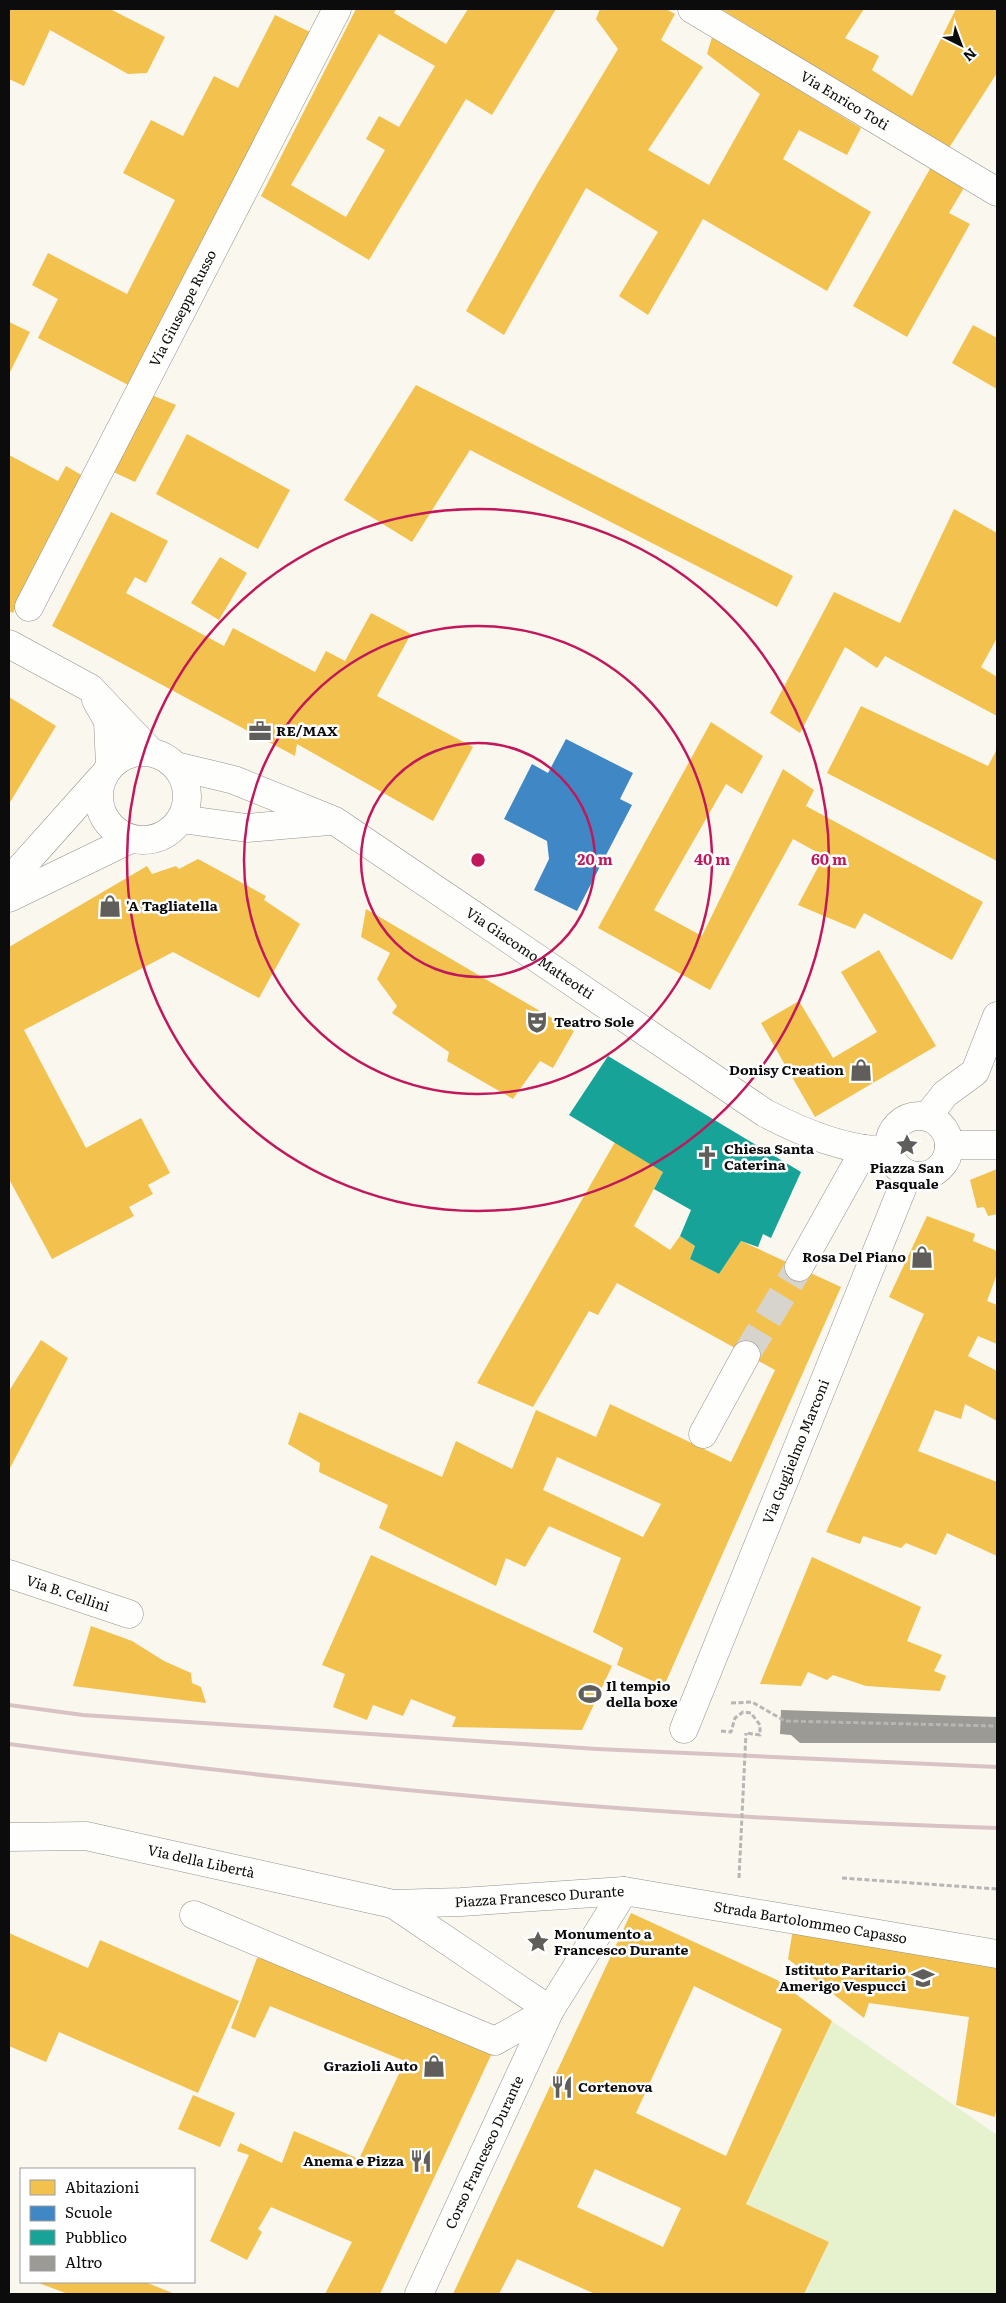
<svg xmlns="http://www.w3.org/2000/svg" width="1006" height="2303" viewBox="0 0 1006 2303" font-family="Literata,serif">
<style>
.green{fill:#e6f1cd}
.homes{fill:#f2c14e;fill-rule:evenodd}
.schools{fill:#3f88c5}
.public{fill:#17a398}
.building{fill:#9c9a95}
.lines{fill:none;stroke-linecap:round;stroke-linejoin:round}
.minor-tunnel{stroke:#d6d4cd;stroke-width:28;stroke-dasharray:28 14;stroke-linecap:butt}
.minor-casing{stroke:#93928e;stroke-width:29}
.path{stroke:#b7b6b5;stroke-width:3;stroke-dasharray:5 2.5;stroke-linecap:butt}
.minor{stroke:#fefefd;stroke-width:28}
.rail{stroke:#d8c2c4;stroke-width:4}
.path-bridge{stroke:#b7b6b5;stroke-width:3;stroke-dasharray:5 2.5;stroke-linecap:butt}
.ring{fill:none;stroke:#c2185b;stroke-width:2.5}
.labels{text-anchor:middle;stroke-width:5;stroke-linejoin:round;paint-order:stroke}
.street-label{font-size:14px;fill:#0c0c0c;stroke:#fff}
.poi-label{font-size:14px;font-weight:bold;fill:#0c0c0c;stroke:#fff;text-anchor:start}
.centre{fill:#c2185b;stroke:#fff;stroke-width:2.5}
.ring-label{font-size:15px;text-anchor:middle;font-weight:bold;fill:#c2185b;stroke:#fff;stroke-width:5;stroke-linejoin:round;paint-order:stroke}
</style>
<rect width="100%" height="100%" fill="#faf7ef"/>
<!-- green -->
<path class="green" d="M832,2021L997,2135V2294H804L829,2242L746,2204Z"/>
<!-- homes -->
<path class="homes" d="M9,9H110L165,37L147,73L128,74L50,30L24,86L9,79Z
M356,9H396L394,13L446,44L468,9H556L492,115L466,99L369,260L261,196ZM379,34L435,66L399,127L379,116L366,139L385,150L346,217L291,185Z
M600,9H666L675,14L661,40L703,67L648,150L709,185L760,94L707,54L712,37L861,128L847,155L799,130L783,159L871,212L827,291L703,219L648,315L619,296L658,232L586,188L504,335L466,311L537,184L618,49L596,19Z
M721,9H864L845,38L879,56L872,70L912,96L956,9H997V73L947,151Z
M275,15L312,33L130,386L38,338L58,299L32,285L48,253L127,294L175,200L123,173L151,120L183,136L214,76L238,88Z
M931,167L965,186L949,213L970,224L907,337L853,306Z
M9,322L30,332L9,374Z
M973,325L997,338V389L952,363Z
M416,385L793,576L777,607L470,450L412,542L344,500Z
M147,393L176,405L135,482L107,469Z
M187,434L290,490L258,549L156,494Z
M9,455L58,481L66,466L83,476L13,613L9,611Z
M954,509L997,533V638L981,667L997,677V716L885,656L877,668L845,647L800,733L770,713L834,592L900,623Z
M111,512L168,541L146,583L135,577L126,593L224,646L233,628L315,672L326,651L345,661L371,613L411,634L377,696L473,747L433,821L297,744L295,756L52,626Z
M220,557L247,573L219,620L191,603Z
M9,697L56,726L9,804Z
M861,706L988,766L997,749V861L827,773Z
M711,722L763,756L742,794L726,784L654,910L702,936L783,769L814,790L806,806L983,902L952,960L864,913L855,929L798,905L824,856L793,839L710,990L598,928Z
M198,859L266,896L264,900L300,924L259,998L173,952L24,1030L86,1148L141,1118L170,1173L148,1185L153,1194L129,1207L134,1216L52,1259L9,1179V947L147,866L152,874L176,866L179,869Z
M366,909L574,1031L553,1068L540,1061L513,1099L447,1061L449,1052L392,1013L397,1006L377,979L390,953L361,937Z
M879,950L936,1046L815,1117L761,1023L799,1001L833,1058L877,1032L841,972Z
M615,1142L663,1172L634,1226L670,1250L680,1236L695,1246L690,1259L719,1274L741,1241L841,1287L664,1686L617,1665L623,1648L593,1632L621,1558L549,1526L525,1567L506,1558L496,1586L379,1528L388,1505L319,1472L320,1463L288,1444L299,1412L442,1477L456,1441L512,1469L536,1410L596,1437L610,1404L731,1462L775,1370L617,1283L598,1315L589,1311L533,1407L477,1383ZM557,1457L661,1504L643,1537L543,1490Z
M997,1169V1214L988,1216L984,1207L977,1208L970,1180Z
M927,1216L975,1234L973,1241L997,1251V1274L987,1301L997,1305V1344L978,1336L968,1356L997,1371V1421L965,1404L961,1419L935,1410L918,1451L997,1482V1556L947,1533L936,1555L906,1543L901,1548L863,1536L860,1544L826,1532L924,1314L889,1297Z
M41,1340L68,1358L9,1470V1391Z
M371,1555L612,1666L582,1730L452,1727L456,1717L411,1699L403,1716L373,1705L367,1720L333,1707L345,1674L322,1665Z
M812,1557L921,1607L907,1641L942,1655L934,1671L946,1676L940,1691L866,1686L833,1675L827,1680L808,1672L801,1686L760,1684Z
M91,1626L132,1641L164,1661L191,1673L192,1683L201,1687L206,1703L73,1686Z
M631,1913L777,1980L832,2021L746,2204L829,2242L804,2294H595L517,2259L499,2294H453ZM694,1986L782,2029L726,2156L636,2113ZM595,2169L681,2208L663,2247L577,2207Z
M793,1929L997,1967V2106L995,2117L956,2105L969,2017L869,2003L864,2018L788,1959Z
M9,1933L88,1968L100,1940L239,2001L198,2093L59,2032L46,2062L9,2046Z
M257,1958L293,1961L493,2051L380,2294H325L352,2242L271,2207L258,2229L262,2232L247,2260L210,2241L249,2155L237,2151L240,2143L282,2163L294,2131L359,2159L405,2061L270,2006L255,2038L231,2028Z
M193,2095L235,2113L220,2147L178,2129Z
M36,2282H145L175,2294H68Z"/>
<!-- schools -->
<path class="schools" d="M566,739L633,773L620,799L632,805L577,911L534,890L549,859L547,841L504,819L532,764L548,773Z"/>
<!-- public -->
<path class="public" d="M608,1056L801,1172L771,1238L763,1234L758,1247L741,1241L719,1274L690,1259L695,1246L680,1236L691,1210L654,1189L663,1172L569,1115Z"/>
<!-- building -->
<path class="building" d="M781,1710L997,1717V1743H800L791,1735L780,1734Z"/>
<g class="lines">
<!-- minor-tunnel -->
<path class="minor-tunnel" d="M746,1355L799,1267"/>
<defs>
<g id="minor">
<path id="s1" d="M692,9L997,192"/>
<path id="s2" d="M29,607L337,9"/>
<path d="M9,644L90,688L151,752"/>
<path d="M96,700L108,721L110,766"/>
<circle cx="143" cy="796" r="44"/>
<path id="s3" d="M176,766L234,780L335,821L765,1113C803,1133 846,1151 889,1151"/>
<path d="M181,819L247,828L329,821"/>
<path d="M9,881L101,778"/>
<path d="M9,898L131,839"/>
<circle cx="919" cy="1146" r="30"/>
<path d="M927,1117L945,1094L975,1072L997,1016"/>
<path d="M949,1145H997"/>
<path d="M799,1267L865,1149"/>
<path d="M703,1434L746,1355"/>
<path id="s4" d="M9,1574L129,1614"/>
<path id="s5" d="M684,1729L908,1174"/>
<path id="s6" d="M9,1837L86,1836L393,1904L461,1902L624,1891L997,1954"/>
<path d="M393,1904L550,2010"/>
<path d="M194,1915L495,2041L550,2010"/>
<path id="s7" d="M419,2294L550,2010L624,1891"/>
</g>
</defs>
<!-- minor casing -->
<use href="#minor" class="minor-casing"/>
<!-- path -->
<path class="path" d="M731,1703L752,1702L785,1721L997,1726
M721,1731L731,1732L735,1718L743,1712L751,1713L760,1725V1735L746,1733
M842,1878L997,1889"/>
<!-- minor -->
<use href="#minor" class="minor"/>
<!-- rail -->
<path class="rail" d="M9,1705L83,1715L597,1749L997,1767
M9,1744C337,1788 666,1818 997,1828"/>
<!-- path-bridge -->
<path class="path-bridge" d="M739,1878L746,1733"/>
</g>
<!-- distance rings -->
<g class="ring">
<circle cx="478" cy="860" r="117"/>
<circle cx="478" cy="860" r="234"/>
<circle cx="478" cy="860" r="351"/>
</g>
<!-- icons -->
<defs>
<symbol id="office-bare" viewBox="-9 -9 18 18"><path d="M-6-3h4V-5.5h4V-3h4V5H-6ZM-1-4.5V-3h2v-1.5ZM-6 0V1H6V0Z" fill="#5f5e5b" stroke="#fff" stroke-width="2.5" paint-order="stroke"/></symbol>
<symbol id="shop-bare" viewBox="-9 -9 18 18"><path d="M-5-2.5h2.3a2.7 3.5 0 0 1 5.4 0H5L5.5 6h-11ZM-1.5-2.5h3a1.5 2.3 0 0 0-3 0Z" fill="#5f5e5b" stroke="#fff" stroke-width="2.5" paint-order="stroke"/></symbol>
<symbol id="theatre-bare" viewBox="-9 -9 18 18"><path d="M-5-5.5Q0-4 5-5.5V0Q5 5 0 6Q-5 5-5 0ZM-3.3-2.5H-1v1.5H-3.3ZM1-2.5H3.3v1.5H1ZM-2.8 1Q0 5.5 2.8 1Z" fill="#5f5e5b" stroke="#fff" stroke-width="2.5" paint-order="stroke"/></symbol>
<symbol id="sight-bare" viewBox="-9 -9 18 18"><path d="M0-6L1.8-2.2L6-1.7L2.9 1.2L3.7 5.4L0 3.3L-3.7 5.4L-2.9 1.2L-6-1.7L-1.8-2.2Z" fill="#5f5e5b" stroke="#fff" stroke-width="2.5" paint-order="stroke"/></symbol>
<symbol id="church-bare" viewBox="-9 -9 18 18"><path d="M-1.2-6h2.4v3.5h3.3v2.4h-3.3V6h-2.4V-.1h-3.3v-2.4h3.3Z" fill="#5f5e5b" stroke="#fff" stroke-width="2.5" paint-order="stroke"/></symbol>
<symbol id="stadium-bare" viewBox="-9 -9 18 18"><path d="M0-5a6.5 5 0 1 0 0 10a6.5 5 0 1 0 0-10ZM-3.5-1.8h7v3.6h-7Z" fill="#5f5e5b" stroke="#fff" stroke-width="2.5" paint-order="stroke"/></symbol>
<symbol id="school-bare" viewBox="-9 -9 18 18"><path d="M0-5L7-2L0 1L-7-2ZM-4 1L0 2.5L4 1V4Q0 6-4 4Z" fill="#5f5e5b" stroke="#fff" stroke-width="2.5" paint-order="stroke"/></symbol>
<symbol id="restaurant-bare" viewBox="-9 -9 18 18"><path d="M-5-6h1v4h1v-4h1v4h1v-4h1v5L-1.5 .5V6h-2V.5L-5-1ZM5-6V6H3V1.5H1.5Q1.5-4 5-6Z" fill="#5f5e5b" stroke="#fff" stroke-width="2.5" paint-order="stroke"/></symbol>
</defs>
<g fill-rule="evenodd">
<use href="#office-bare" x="244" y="715" width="32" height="32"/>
<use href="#shop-bare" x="94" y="890" width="32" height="32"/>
<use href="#theatre-bare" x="521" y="1006" width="32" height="32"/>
<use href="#shop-bare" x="845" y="1054" width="32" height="32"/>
<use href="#sight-bare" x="891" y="1129" width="32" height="32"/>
<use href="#church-bare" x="691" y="1141" width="32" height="32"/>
<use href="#shop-bare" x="906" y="1241" width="32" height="32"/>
<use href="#stadium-bare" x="574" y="1678" width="32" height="32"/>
<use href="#sight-bare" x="522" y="1926" width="32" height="32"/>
<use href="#school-bare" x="907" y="1962" width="32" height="32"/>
<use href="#shop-bare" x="418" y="2050" width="32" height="32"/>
<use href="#restaurant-bare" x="546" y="2071" width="32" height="32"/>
<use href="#restaurant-bare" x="405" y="2145" width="32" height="32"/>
</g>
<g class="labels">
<!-- street labels -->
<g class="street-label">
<text dy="5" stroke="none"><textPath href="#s1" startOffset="178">Via Enrico Toti</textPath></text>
<text dy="5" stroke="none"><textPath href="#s2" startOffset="336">Via Giuseppe Russo</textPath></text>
<text dy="5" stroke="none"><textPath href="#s3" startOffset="404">Via Giacomo Matteotti</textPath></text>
<text dy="5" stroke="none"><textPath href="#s5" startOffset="299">Via Guglielmo Marconi</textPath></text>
<text dy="5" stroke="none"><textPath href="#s4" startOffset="62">Via B. Cellini</textPath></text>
<text dy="5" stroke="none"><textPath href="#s6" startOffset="195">Via della Libertà</textPath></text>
<text dy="5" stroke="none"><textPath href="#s6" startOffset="538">Piazza Francesco Durante</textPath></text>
<text dy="5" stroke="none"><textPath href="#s6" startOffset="812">Strada Bartolommeo Capasso</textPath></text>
<text dy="5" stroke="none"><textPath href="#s7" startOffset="156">Corso Francesco Durante</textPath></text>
</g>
<!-- poi labels -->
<g class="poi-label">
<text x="276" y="736">RE/MAX</text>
<text x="126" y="911">'A Tagliatella</text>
<text x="554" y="1027">Teatro Sole</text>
<text x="844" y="1075" text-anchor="end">Donisy Creation</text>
<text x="724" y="1154">Chiesa Santa<tspan x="724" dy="16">Caterina</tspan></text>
<text x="907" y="1173" text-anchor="middle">Piazza San<tspan x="907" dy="16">Pasquale</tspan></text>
<text x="906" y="1262" text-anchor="end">Rosa Del Piano</text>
<text x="606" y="1691">Il tempio<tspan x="606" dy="16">della boxe</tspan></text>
<text x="554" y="1939">Monumento a<tspan x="554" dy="16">Francesco Durante</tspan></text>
<text x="906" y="1975" text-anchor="end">Istituto Paritario<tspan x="906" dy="16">Amerigo Vespucci</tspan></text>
<text x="418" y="2071" text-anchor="end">Grazioli Auto</text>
<text x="578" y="2092">Cortenova</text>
<text x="404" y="2166" text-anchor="end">Anema e Pizza</text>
</g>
</g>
<circle cx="478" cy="860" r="8" class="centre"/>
<g class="ring-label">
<text x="595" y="865">20 m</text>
<text x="712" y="865">40 m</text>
<text x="829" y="865">60 m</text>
</g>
<!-- border -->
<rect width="1006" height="2303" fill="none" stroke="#0c0c0c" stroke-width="20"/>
<!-- legend -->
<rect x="20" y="2168" width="175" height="115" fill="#ffffff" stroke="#9e9e9e"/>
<rect x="30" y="2180" width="25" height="15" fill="#f2c14e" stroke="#9e9e9e"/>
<text x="65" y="2193" font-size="15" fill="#0c0c0c">Abitazioni</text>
<rect x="30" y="2206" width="25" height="15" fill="#3f88c5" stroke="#9e9e9e"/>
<text x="65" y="2218" font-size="15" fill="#0c0c0c">Scuole</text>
<rect x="30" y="2230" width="25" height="15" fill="#17a398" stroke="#9e9e9e"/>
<text x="65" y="2243" font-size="15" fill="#0c0c0c">Pubblico</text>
<rect x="30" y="2256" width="25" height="15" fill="#9c9a95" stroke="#9e9e9e"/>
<text x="65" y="2268" font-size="15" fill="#0c0c0c">Altro</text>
<!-- north arrow -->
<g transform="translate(961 45) rotate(138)" stroke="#ffffff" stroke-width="4" paint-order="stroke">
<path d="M0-4L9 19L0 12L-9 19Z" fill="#0c0c0c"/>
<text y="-8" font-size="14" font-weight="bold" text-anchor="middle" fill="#0c0c0c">N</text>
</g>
</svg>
